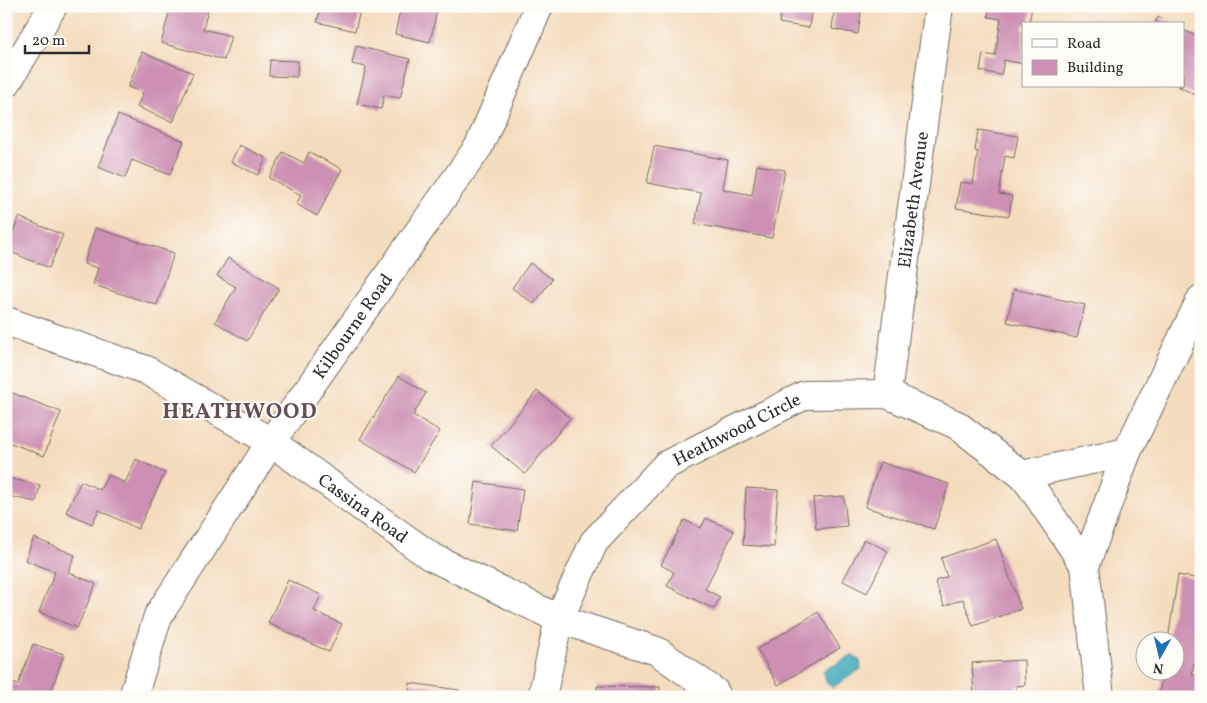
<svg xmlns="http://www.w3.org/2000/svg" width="1207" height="703" viewBox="0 0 1207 703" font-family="Vollkorn,serif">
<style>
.water{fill:#3ca9bb;stroke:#346a73}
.building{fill:#cd90b4}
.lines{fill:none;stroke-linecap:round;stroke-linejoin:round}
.minor-casing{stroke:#71695e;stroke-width:30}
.minor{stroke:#fff;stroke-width:28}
.labels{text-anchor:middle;stroke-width:4;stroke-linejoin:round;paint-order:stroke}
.street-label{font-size:18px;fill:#2b2b2b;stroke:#fdfcf7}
.district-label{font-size:22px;font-weight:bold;letter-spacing:1px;fill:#644e5b;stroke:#fdfcf7}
</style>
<rect width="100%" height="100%" fill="#fdfcf7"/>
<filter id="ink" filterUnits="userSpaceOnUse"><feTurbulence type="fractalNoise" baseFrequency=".02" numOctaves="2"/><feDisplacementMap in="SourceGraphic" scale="10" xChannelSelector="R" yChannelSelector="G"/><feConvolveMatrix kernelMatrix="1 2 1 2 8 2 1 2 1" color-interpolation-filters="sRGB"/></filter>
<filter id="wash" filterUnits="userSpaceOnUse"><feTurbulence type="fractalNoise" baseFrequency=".0096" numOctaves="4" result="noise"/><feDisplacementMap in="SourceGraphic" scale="20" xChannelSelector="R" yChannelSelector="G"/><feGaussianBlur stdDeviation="1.12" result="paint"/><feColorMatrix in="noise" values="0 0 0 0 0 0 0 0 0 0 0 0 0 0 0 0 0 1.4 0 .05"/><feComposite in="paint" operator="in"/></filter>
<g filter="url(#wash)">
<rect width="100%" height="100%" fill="#f4dcbe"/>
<!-- water -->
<path class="water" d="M853,655L860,661L861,669L832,688L826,681L823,671Z"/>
<g id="blocks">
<!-- building -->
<path class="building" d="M171,6H209L203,29L231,36L224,60L161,43Z
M321,6H361L355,31L317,22Z
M401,6H438L430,42L395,34Z
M782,6H812L809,28L779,23Z
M835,6H862L858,34L832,29Z
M990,6H1032L1029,24H1023V64L1004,60L1001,75L980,71L983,54L995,56L1001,19L988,17Z
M1158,17L1171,24H1155Z
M1183,30L1201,38V98L1178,86H1183Z
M356,46L410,59L400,98L384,95L381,109L357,104L366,67L352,64Z
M142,52L193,73L173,122L137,107L143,93L128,87Z
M270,60L298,61L297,77L269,76Z
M118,115L184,141L170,175L132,160L125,178L98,167Z
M978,130L1018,136L1014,158L1005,156L999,194L1012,196L1009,216L956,208L960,182L973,184L978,152L975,151Z
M239,145L266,158L258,175L231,162Z
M654,146L728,160L723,189L752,195L757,165L785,170L772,238L695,224L701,193L647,183Z
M283,152L304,163L309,152L342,169L317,216L296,204L301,195L269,178Z
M19,217L63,235L49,268L6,250Z
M95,228L174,253L157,305L93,285L98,268L84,264Z
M228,258L279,288L247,341L215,322L236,287L217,276Z
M530,263L552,279L534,304L512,288Z
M1014,289L1085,305L1077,338L1007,322Z
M399,376L426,393L413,415L440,431L414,472L360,439Z
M537,391L570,418L525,474L491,446Z
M10,392L61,412L44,456L6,441V431L8,426H6V402Z
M136,459L165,473L138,529L99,510L92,524L66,512L81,481L100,490L108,475L125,483Z
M880,462L949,484L934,529L865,507Z
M11,479L40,485L36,502L8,496Z
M476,482L523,489L517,531L470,524Z
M746,488L778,490L774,547L743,545Z
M844,496L847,526L816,529L813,498Z
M706,518L734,531L705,589L720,597L714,609L667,586L674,572L661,565L684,520L701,528Z
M34,538L75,555L68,572L96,584L77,628L39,612L55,572L25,560Z
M864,539L888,551L867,593L843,581Z
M996,539L1021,609L973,626L963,599L944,606L935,581L947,577L941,558Z
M1178,575L1201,579V664L1194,663L1192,675L1201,676V697H1159L1163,670H1174V640H1168Z
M288,580L321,595L314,611L342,624L329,652L268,623Z
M818,612L840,648L778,685L757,649Z
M33,644L64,654L49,697H6V681L18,685Z
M1024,660L1025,685L1016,686V697H974L972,663Z
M410,683L459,690L458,697H408Z
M597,686L660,687V697H597Z"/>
</g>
</g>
<g filter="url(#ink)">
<use href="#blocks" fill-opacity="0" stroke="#71695e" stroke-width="1"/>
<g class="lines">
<defs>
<g id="minor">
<path d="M6,84L53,6"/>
<path id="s1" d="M6,321L146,370L271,442L430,556L559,619L657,651L715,692L717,697"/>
<path id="s2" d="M887,394L939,6"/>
<path d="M1022,475L1127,452"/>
<path d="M1085,566L1127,452L1201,299"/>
<path id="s3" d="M133,697L158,616L271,442L479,146L539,6"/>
<path id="s4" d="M542,697L559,619L594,542L666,465L805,395L887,394L957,425L1022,475L1031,486L1085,566L1100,697"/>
</g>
</defs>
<!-- minor casing -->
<use href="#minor" class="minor-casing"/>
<!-- minor -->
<use href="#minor" class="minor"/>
</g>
</g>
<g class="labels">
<!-- street labels -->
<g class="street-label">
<text dy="6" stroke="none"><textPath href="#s2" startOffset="196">Elizabeth Avenue</textPath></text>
<text dy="6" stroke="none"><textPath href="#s3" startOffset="434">Kilbourne Road</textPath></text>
<text dy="6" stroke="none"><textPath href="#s4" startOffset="349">Heathwood Circle</textPath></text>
<text dy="6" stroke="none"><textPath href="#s1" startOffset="406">Cassina Road</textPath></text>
</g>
<!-- district labels -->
<g class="district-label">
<text x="240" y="418">HEATHWOOD</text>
</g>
</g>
<!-- margin -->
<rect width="1207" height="703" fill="none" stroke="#fdfcf7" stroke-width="25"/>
<!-- legend -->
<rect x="1022" y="22" width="162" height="65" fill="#fdfcf7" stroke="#a9a8a5"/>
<rect x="1032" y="39" width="25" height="8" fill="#ffffff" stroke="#a9a8a5"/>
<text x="1067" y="48" font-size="15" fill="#2b2b2b">Road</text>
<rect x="1032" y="60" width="25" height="15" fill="#cd90b4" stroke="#a9a8a5"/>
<text x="1067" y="72" font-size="15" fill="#2b2b2b">Building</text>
<!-- north arrow -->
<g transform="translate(1160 656) rotate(188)"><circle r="24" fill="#fdfcf7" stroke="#a9a8a5"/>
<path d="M0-4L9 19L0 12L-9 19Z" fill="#1f6fb2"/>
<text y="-8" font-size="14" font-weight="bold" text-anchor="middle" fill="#2b2b2b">N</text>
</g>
<!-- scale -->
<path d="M25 45v8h64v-8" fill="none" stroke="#2b2b2b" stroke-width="2.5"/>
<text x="32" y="45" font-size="15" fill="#2b2b2b" stroke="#fdfcf7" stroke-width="4" paint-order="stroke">20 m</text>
</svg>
